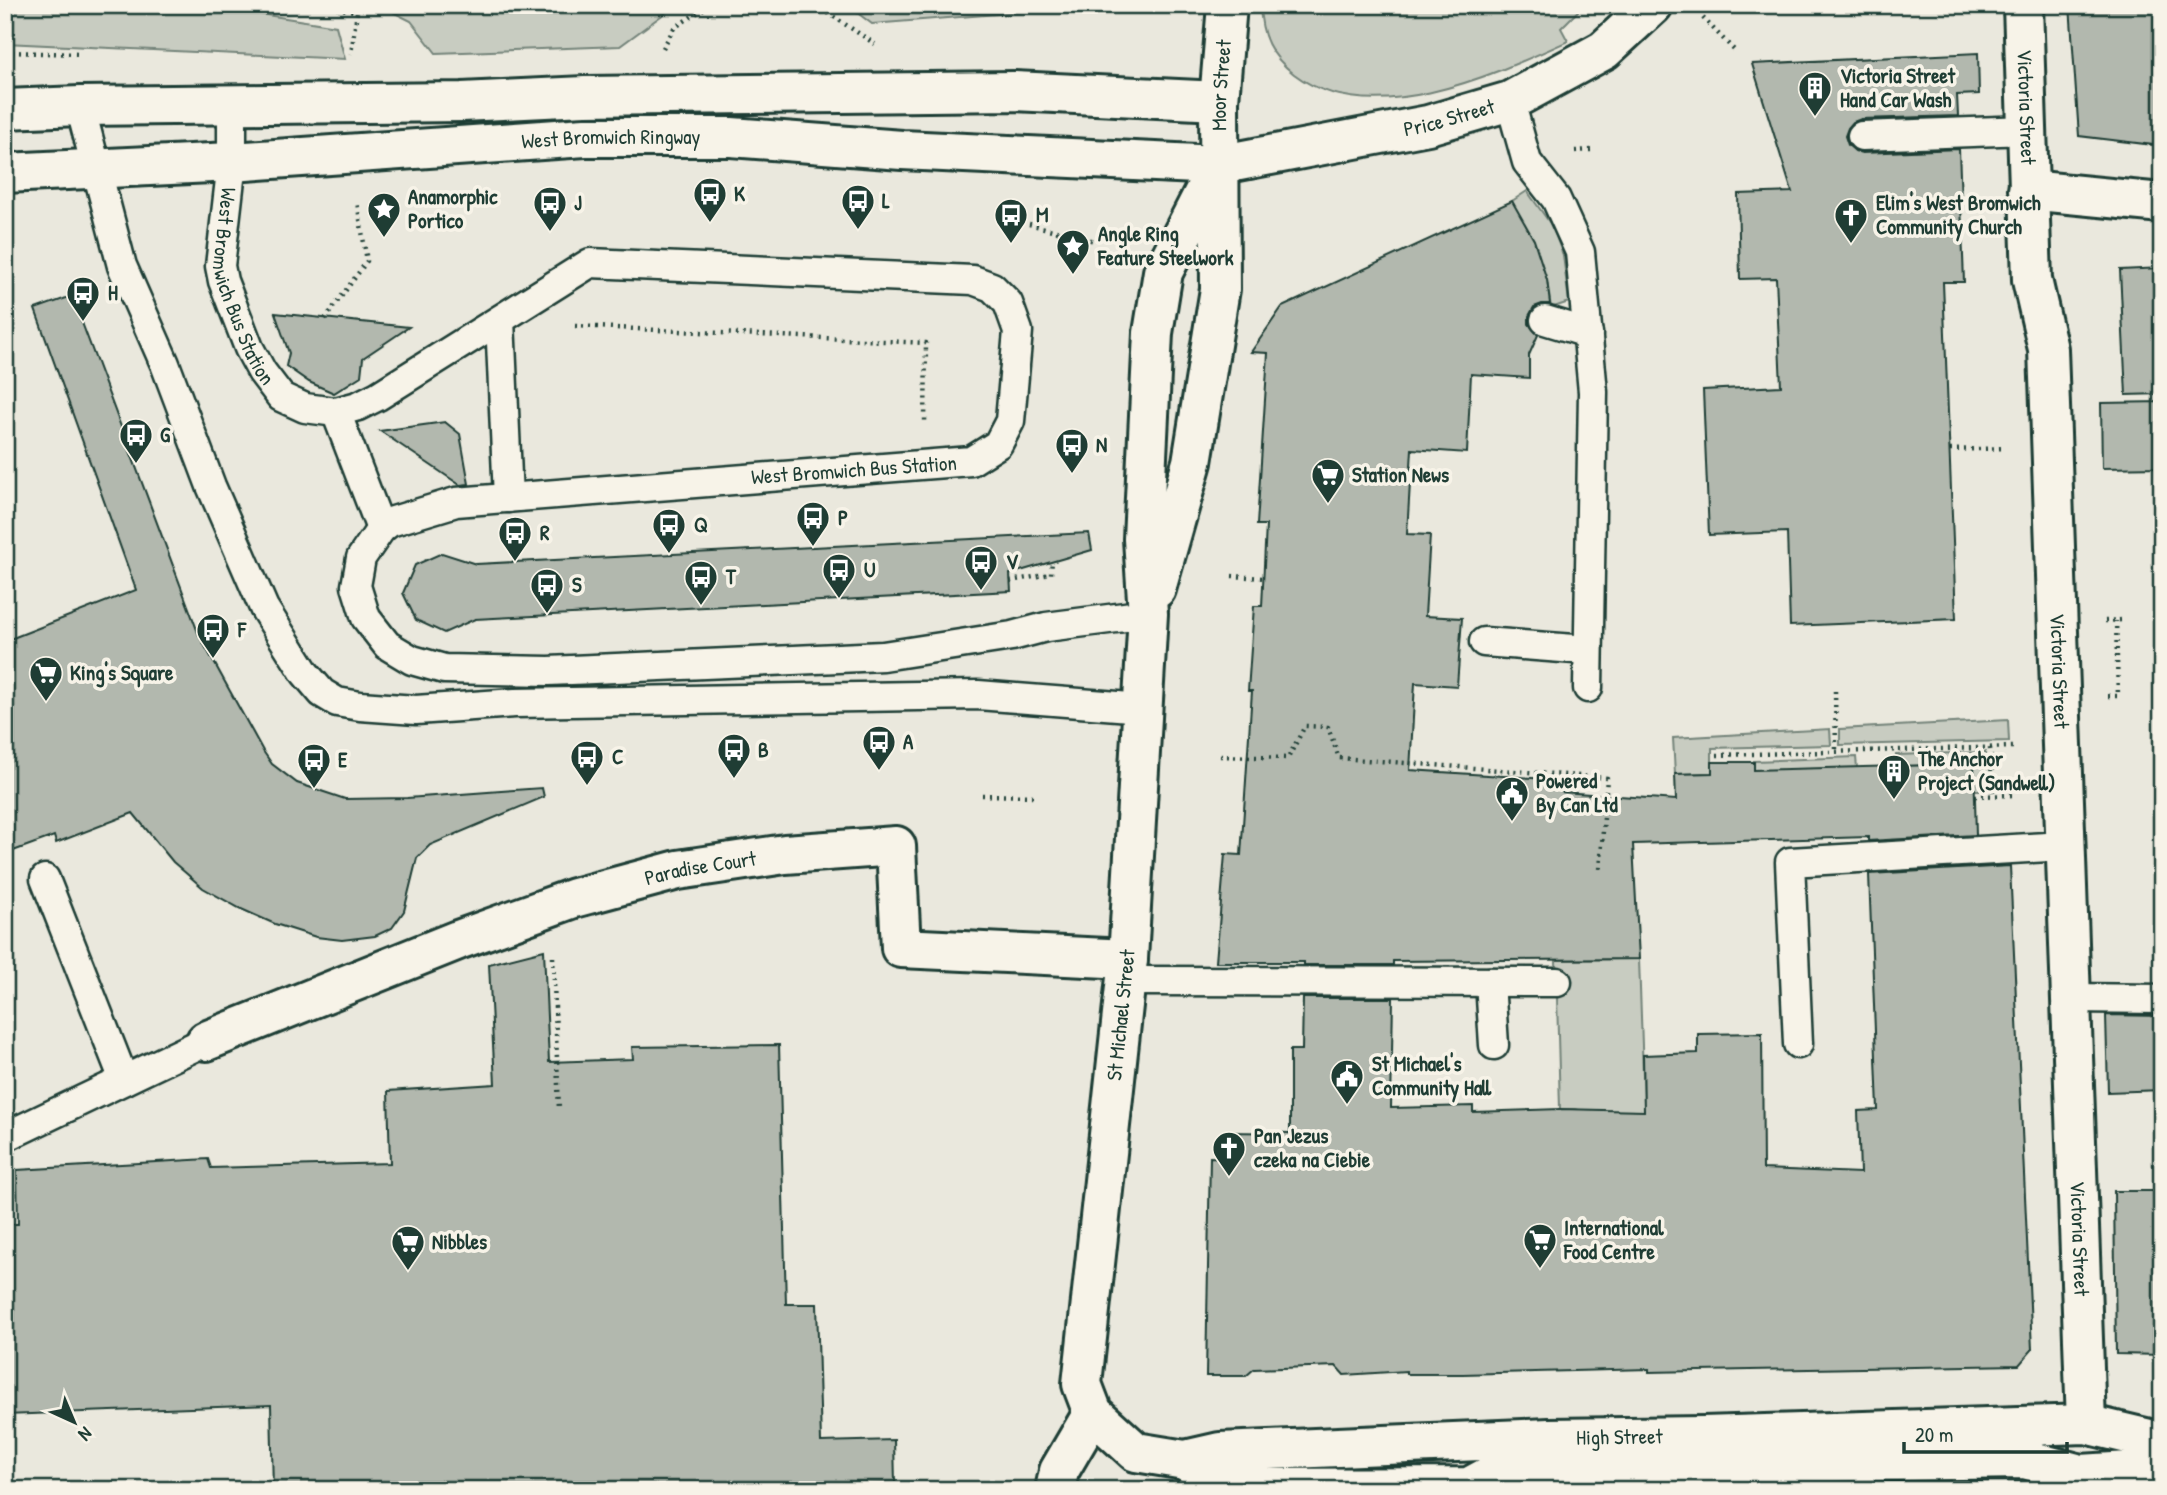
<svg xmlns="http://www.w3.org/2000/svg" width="2167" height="1495" viewBox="0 0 2167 1495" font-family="'Patrick Hand',sans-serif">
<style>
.green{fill:#c8ccc1;stroke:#74847a;stroke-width:2}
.building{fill:#b2b8ae;stroke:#1f3d34;stroke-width:2}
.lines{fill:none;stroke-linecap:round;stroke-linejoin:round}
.service-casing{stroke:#1f3d34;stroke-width:33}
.minor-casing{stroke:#1f3d34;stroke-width:44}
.tertiary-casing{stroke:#1f3d34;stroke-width:44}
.path{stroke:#1f3d34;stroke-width:4.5;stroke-dasharray:2 5;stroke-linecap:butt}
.service{stroke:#f7f3e8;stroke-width:28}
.minor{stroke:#f7f3e8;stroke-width:38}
.tertiary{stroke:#f7f3e8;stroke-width:38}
.labels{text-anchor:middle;stroke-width:7;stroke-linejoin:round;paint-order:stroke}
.poi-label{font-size:21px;font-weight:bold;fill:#1f3d34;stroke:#f7f3e8;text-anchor:start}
.street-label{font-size:21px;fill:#1f3d34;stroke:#f7f3e8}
</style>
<rect width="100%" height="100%" fill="#eae8dd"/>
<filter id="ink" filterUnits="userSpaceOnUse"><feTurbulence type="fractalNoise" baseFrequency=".0143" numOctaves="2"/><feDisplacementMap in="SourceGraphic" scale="14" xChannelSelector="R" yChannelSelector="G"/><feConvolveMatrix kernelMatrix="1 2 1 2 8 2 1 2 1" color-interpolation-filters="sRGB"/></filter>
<g filter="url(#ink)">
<!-- green -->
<path class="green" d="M5,5H204L336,26L345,59L5,43Z
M379,5H676L620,46L436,53L411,21Z
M847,5H1131L1103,9H1061L872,24Z
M1260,5H1584L1561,28L1568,41C1493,75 1370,132 1294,74C1270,55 1261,36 1260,5Z
M1527,191L1552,226L1563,255L1569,302L1551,308L1547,280L1512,201Z
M2008,720L2009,741L1840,745V729Z
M1830,729L1831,745L1712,748V773L1675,774L1673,738Z
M1985,752L1987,790H1975L1973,764L1897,766L1896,755Z
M1856,757L1857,768L1754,771V761Z
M1639,959L1645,1132L1576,1109H1560L1556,960Z"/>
<!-- building -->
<path class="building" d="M2070,5H2162V146L2079,136Z
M1978,53L1979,94L1957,95L1958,116L1861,119L1853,122L1848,128L1845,136L1848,145L1855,151L1862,153L1959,149L1964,282H1943L1956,619L1790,626L1787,532L1709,535L1703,390L1781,386L1776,278L1740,279L1738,194L1792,192L1752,64Z
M1512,201L1534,240L1547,280L1550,304H1542L1534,307L1529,316V324L1538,335L1529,355V378L1471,374L1467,453L1412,449L1407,534L1430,535L1425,616L1462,618L1457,686L1415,683L1410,770L1563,780L1562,792L1676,800L1675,774L1712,773V762H1754V770L1974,764L1976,835L1868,841V837L1633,844L1639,959L1393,961V965H1304V962H1216L1225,854L1241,855L1252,691H1248L1254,606H1262L1266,525H1257L1268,353L1251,352L1282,307Z
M2162,268V394L2126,395L2120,270Z
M72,296L199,635L263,751L272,764L297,783L345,799L407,798L542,788L544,797L430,845L417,858L404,911L392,928L375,936L342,940L316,937L275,924L239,908L203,888L173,862L133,813L56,843L54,836L5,854V641L136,590L35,309Z
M275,313L409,327L363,358L361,376L334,393L309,382L286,366L289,353Z
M2162,402V467L2102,468L2101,403Z
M445,422L460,434L469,484L460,485L380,431Z
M1089,533L1092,550L1010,574L1011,591L475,619L444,633L416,620L403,593L415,565L442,553L476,564Z
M2010,866L2032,1350L2019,1365L1649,1372V1369L1463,1374H1406V1371L1344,1375L1336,1366L1254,1369L1246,1376H1206L1210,1157L1228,1158V1132L1290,1133V1050H1302L1303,998H1393L1391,1108L1473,1106V1112L1560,1109L1644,1111L1643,1055L1698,1053V1034L1762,1033L1763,1169L1860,1173L1858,1111L1878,1110L1869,874Z
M544,950L549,1062L633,1059L632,1047L779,1045L786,1304H817L821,1442L894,1440L895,1484L741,1490H273L271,1405L5,1415V1224H18L17,1170L208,1159L211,1168L390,1163L388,1091L495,1084L489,964Z
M2106,1015L2162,1016V1090L2108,1092Z
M2114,1191H2162V1355L2116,1354Z"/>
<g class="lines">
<defs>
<g id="service">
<path d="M1510,101L1527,162L1556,199L1580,252L1593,392L1588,688"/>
<path id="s1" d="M232,105V162L220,266L223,281L249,348L262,372L281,397L305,408L336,412L358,406L378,396L590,263L973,280L992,287L1008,303L1018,331L1010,421L998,444L971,461L456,502L390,522L381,529L361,558L356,586L366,618L387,645L412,660L444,669L549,671L883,656L1012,636L1046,627L1148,614"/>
<path d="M80,106L122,266L165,364L211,486L264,608L305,673L322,693L337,702L360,706L416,710L515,703L978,695L1143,708"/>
<path d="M1862,136L2027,130"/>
<path d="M500,320L508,498"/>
<path d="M1545,320L1588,333"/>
<path d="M336,412L381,529"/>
<path d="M1484,642L1588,650"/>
<path d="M45,879L124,1080"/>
<path d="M1125,981L1557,982"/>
<path d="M1490,982L1494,1045"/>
<path d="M2070,998L2162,999"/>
<path d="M1798,1044L1790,862L2065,846"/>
<path d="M5,1137L206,1041"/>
</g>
<g id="minor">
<path id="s2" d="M2023,5L2032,280L2048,349L2086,1424"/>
<path d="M2028,190L2162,203"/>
<path id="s3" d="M206,1041L458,940L574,898L678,870L785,854L896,846L901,948L1128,959"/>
<path d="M1055,1490L1059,1471L1093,1413"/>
</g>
<g id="tertiary">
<path d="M5,109L80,106L462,102L585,96L1014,91L1219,101"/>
<path id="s4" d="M1218,165L1163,272L1153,333L1143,539L1148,614L1128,959L1082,1384L1093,1413L1136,1452L1185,1460L1220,1452L1549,1438L1703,1436L2086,1424L2162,1442"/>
<path id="s5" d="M5,173L232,162L585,137H731L902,150L1218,165L1428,125L1510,101L1604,50L1653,5"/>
<path id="s6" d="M1156,589L1192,462L1220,289L1219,101L1227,5"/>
<path d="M1185,1460L1227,1488H1259L1469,1487L1493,1474L1515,1467L2024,1459L2081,1474L2162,1469"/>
</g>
</defs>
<!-- service casing -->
<use href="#service" class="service-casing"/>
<!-- minor casing -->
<use href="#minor" class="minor-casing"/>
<!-- tertiary casing -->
<use href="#tertiary" class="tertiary-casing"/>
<!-- path -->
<path class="path" d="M323,5L357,12L351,54
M816,5L875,44
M1703,18L1736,52
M663,48L674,28L709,5
M5,52L81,54
M1575,151L1591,150
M1029,224L1095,241
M325,319L367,261L357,202
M575,326L926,343L925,424
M1950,450L2005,448
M1232,576L1264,578
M1010,581L1051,574L1052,560
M2105,621L2123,620
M1835,691L1836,751
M2108,696H2118L2116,621
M1990,748L1993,796
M1717,755L2014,747
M1220,756L1288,758L1305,726L1328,727L1339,758L1607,778L1600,870
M982,795L1036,796
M1975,796L2016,795
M553,957L559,1110"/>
<!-- service -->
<use href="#service" class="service"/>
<!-- minor -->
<use href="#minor" class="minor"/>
<!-- tertiary -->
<use href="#tertiary" class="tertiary"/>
</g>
</g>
<!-- icons -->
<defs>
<symbol id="building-pin" viewBox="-11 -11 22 30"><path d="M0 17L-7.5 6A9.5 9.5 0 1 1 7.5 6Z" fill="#1f3d34" stroke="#f7f3e8"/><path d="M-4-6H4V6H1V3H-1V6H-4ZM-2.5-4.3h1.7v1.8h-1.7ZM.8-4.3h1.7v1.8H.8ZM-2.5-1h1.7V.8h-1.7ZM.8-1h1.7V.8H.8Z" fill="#fff"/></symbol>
<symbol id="bus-pin" viewBox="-11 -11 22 30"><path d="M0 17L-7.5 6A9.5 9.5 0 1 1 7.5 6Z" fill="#1f3d34" stroke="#f7f3e8"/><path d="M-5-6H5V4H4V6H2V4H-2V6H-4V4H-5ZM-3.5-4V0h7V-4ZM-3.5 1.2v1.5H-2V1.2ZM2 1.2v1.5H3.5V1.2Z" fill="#fff"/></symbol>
<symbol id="sight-pin" viewBox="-11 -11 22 30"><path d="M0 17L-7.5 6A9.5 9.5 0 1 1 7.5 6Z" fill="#1f3d34" stroke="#f7f3e8"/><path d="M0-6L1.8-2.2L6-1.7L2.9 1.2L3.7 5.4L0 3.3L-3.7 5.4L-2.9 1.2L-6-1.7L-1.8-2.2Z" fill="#fff"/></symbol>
<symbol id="church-pin" viewBox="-11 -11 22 30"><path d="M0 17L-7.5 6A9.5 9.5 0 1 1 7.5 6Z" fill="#1f3d34" stroke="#f7f3e8"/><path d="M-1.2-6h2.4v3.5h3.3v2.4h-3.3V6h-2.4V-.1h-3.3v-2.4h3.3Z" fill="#fff"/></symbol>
<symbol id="supermarket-pin" viewBox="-11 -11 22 30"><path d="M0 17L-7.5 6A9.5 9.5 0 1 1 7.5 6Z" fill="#1f3d34" stroke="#f7f3e8"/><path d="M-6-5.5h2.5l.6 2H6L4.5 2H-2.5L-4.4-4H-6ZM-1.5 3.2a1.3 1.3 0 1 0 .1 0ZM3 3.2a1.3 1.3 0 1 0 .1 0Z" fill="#fff"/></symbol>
<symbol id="civic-pin" viewBox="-11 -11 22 30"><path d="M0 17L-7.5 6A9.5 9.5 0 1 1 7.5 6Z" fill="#1f3d34" stroke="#f7f3e8"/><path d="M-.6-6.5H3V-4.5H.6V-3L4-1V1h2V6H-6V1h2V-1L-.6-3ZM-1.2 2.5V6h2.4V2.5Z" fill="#fff"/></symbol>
</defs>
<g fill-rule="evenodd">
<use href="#building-pin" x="1796" y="69" width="38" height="52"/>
<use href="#bus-pin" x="691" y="175" width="38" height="52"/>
<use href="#bus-pin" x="839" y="182" width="38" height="52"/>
<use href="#bus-pin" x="531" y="184" width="38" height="52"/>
<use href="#sight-pin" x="365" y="190" width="38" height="52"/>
<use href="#bus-pin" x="992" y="196" width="38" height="52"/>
<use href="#church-pin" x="1832" y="196" width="38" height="52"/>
<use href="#sight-pin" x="1054" y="227" width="38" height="52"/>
<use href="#bus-pin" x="64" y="274" width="38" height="52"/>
<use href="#bus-pin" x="117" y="416" width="38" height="52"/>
<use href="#bus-pin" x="1053" y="426" width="38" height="52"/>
<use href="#supermarket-pin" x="1309" y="456" width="38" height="52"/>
<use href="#bus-pin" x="794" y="499" width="38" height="52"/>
<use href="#bus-pin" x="650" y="506" width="38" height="52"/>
<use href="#bus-pin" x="496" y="514" width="38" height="52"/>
<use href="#bus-pin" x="962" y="543" width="38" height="52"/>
<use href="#bus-pin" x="820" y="551" width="38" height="52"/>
<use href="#bus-pin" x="682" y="558" width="38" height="52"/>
<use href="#bus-pin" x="528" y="566" width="38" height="52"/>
<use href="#bus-pin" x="194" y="611" width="38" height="52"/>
<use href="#supermarket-pin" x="27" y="654" width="38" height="52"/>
<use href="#bus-pin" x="860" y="723" width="38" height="52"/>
<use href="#bus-pin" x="715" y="731" width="38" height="52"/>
<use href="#bus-pin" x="568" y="738" width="38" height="52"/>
<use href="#bus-pin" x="295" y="741" width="38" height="52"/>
<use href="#building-pin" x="1875" y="752" width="38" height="52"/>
<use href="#civic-pin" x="1493" y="774" width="38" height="52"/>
<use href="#civic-pin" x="1328" y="1057" width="38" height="52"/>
<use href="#church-pin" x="1210" y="1129" width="38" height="52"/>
<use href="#supermarket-pin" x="1521" y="1221" width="38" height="52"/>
<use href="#supermarket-pin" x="389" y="1223" width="38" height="52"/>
</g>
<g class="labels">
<!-- poi labels -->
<g class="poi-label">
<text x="1840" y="83">Victoria Street<tspan x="1840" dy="24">Hand Car Wash</tspan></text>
<text x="734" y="201">K</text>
<text x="408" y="204">Anamorphic<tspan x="408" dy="24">Portico</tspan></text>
<text x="882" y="208">L</text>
<text x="574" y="210">J</text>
<text x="1876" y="210">Elim's West Bromwich<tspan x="1876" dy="24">Community Church</tspan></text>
<text x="1036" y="222">M</text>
<text x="1098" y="241">Angle Ring<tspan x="1098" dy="24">Feature Steelwork</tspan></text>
<text x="108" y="300">H</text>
<text x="160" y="442">G</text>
<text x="1096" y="452">N</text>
<text x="1352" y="482">Station News</text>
<text x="838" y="525">P</text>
<text x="694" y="532">Q</text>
<text x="540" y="540">R</text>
<text x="1006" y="569">V</text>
<text x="864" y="577">U</text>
<text x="726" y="584">T</text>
<text x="572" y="592">S</text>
<text x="238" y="637">F</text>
<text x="70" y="680">King's Square</text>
<text x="903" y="749">A</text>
<text x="758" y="757">B</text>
<text x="612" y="764">C</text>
<text x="1918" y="766">The Anchor<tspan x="1918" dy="24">Project (Sandwell)</tspan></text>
<text x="338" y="767">E</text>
<text x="1536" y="788">Powered<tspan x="1536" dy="24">By Can Ltd</tspan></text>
<text x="1372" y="1071">St Michael's<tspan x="1372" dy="24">Community Hall</tspan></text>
<text x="1254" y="1143">Pan Jezus<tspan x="1254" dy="24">czeka na Ciebie</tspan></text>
<text x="1564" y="1235">International<tspan x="1564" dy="24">Food Centre</tspan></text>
<text x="432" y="1249">Nibbles</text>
</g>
<!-- street labels -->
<g class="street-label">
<text dy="7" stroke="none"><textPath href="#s6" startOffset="511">Moor Street</textPath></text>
<text dy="7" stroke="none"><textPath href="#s2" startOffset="102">Victoria Street</textPath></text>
<text dy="7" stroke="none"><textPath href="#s5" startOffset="1451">Price Street</textPath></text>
<text dy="7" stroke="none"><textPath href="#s5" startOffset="607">West Bromwich Ringway</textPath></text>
<text dy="7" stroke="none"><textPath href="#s1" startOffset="186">West Bromwich Bus Station</textPath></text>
<text transform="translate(854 470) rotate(-4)" y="7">West Bromwich Bus Station</text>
<text dy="7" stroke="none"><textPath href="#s2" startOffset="668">Victoria Street</textPath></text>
<text dy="7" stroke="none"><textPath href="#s3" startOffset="525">Paradise Court</textPath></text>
<text transform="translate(1121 1015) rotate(-84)" y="7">St Michael Street</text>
<text dy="7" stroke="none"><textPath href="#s2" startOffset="1236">Victoria Street</textPath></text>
<text dy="7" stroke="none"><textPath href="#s4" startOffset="1811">High Street</textPath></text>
</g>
</g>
<!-- margin -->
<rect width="2167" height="1495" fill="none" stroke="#f7f3e8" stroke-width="28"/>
<rect x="14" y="14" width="2139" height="1467" fill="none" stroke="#1f3d34" stroke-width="2.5" filter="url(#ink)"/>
<!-- north arrow -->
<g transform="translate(74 1422) rotate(136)" stroke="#f7f3e8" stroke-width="5" paint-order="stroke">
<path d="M0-5L12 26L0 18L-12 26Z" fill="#1f3d34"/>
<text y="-10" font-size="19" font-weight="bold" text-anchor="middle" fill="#1f3d34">N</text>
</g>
<!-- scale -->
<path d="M1904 1442v10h163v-10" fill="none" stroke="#1f3d34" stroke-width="3.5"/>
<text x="1915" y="1442" font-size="21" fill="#1f3d34" stroke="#f7f3e8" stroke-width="5" paint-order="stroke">20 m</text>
</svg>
